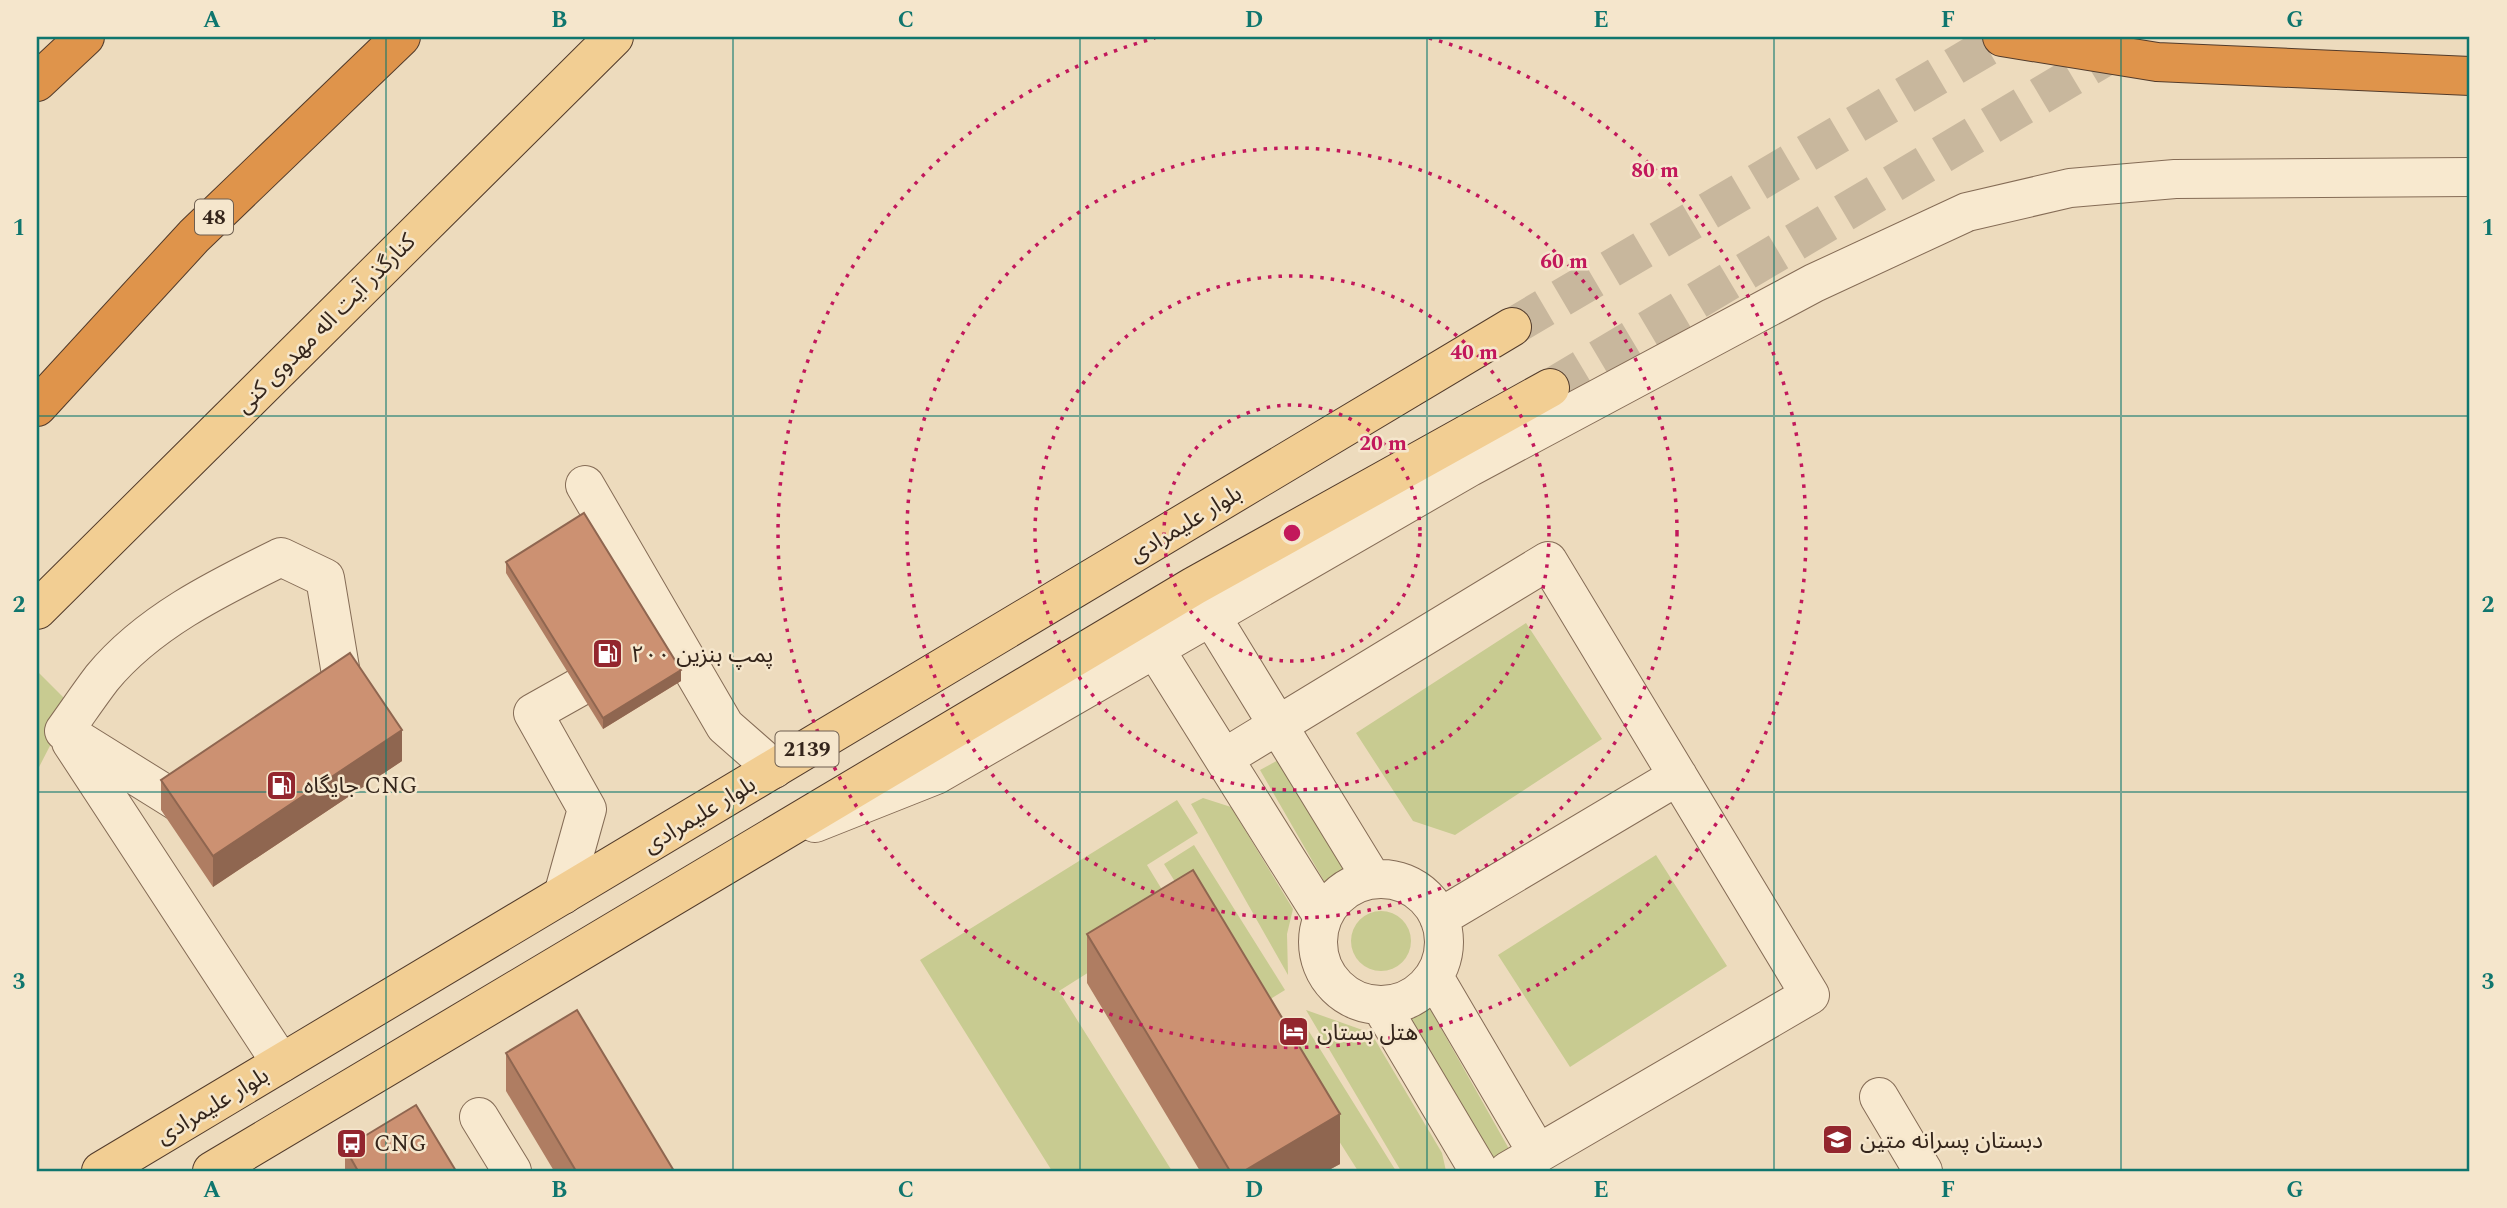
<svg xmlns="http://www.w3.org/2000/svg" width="2507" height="1208" viewBox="0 0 2507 1208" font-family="Spectral,'Noto Sans Arabic',serif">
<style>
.green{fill:#c8cb91}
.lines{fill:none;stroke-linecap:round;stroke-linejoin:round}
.major-tunnel{stroke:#c8b79d;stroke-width:38;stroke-dasharray:38 19;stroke-linecap:butt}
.minor-casing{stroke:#856c56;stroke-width:40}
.major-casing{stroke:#523b2b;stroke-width:40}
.highway-casing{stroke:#523b2b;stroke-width:40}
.minor{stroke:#f8e9cf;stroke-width:38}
.major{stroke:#f2ce93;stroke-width:38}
.highway{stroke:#df944b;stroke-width:38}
.wall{fill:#af7d62}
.shaded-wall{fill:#8f6650}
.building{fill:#cc9172;stroke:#8f6650;stroke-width:2}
.grid{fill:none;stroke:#0f766e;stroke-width:2;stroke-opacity:0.55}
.ring{fill:none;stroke:#c2185b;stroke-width:3.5;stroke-dasharray:3.5 7}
.labels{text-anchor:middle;stroke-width:5;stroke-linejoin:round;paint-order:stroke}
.shield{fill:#f5e6cc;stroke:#6e5f50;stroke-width:2}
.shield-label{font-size:21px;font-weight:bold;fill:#34251b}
.street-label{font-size:23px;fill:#34251b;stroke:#f5e6cc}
.poi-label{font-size:23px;fill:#34251b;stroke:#f5e6cc;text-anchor:start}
.centre{fill:#c2185b;stroke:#f5e6cc;stroke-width:3.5}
.ring-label{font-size:21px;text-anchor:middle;font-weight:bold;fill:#c2185b;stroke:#f5e6cc;stroke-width:5;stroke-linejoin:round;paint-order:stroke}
.neatline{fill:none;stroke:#0f766e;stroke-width:2.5}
.grid-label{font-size:23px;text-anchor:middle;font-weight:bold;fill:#0f766e}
</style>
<rect width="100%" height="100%" fill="#eddbbd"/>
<!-- green -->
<path class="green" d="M1526,623L1602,739L1455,835L1413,821L1356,733Z
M37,671L71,705L37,771Z
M1282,758L1349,876L1328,888L1260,770Z
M1203,798L1231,807L1293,909L1287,934L1288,975L1191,804Z
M1177,800L1198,833L1147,865L1178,916L1059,991L1172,1171H1052L920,960Z
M1194,845L1285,990L1254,1009L1164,864Z
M1656,855L1727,966L1570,1067L1498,955Z
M1351 941a30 30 0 1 1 60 0a30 30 0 1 1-60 0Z
M1429,1007L1513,1156L1495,1166L1410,1018Z
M1306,1010L1371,1033L1442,1153L1446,1171H1401Z
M1305,1025L1396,1171H1358L1282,1051L1299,1040Z"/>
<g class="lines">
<!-- major-tunnel -->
<path class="major-tunnel" d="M1512,327L2004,37
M1550,388L2139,37"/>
<defs>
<path id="minor" d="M585,485L725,726L774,769
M281,557L325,578L347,710L191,810L64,731C77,713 89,695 102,678C148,622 218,588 281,557Z
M1211,616L1372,879
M1155,649L1323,917
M71,742L281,1063
M1224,758L1548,561L1810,995L1508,1171
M815,823L936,775L1470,467L1814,283L1967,212L2070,188L2175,179L2470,177
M1318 942a63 63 0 1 1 126 0a63 63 0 1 1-126 0Z
M563,895L587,809L533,713L672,635
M1439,918L1678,776
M1434,977L1538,1154
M1381,1006L1479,1171
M1879,1097L1923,1171
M479,1117L512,1171"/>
<path id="major" d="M37,610L614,37
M101,1171L1512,327
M212,1171L1194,586L1550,388"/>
<path id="highway" d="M2002,37L2157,62L2470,76
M37,82L85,37
M37,407L194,236L401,37"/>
</defs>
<!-- minor casing -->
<use href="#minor" class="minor-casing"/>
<!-- major casing -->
<use href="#major" class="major-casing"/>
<!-- highway casing -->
<use href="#highway" class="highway-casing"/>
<!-- minor -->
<use href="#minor" class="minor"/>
<!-- major -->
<use href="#major" class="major"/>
<!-- highway -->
<use href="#highway" class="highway"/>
</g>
<!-- wall -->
<path class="wall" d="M506,562L681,681L603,729L506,573Z
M402,761L213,887L161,810V780Z
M1087,934L1340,1164L1327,1171H1200L1087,983Z
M506,1053L674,1171H554L506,1091Z
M345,1148L456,1171H345Z"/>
<!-- shaded-wall -->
<path class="shaded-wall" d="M681,670V681L603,729V718Z
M402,730V761L213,887V856Z
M1340,1114V1164L1327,1171H1244Z"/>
<!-- building -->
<path class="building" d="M584,513L681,670L603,718L506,562Z
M350,653L402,730L213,856L161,780Z
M1193,870L1340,1114L1244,1171H1230L1087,934Z
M577,1010L674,1171H576L506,1053Z
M416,1105L456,1171H358L345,1148Z"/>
<!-- grid -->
<path class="grid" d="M386,37V1171M733,37V1171M1080,37V1171M1427,37V1171M1774,37V1171M2121,37V1171M37,416H2470M37,792H2470"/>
<!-- distance rings -->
<g class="ring">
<circle cx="1292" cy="533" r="128"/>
<circle cx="1292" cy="533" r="257"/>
<circle cx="1292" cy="533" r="385"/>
<path d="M1429 38A514 514 0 1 1 1155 38"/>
</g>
<!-- icons -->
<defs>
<symbol id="fuel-square" viewBox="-11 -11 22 22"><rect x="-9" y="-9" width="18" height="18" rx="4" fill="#93262e" stroke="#f5e6cc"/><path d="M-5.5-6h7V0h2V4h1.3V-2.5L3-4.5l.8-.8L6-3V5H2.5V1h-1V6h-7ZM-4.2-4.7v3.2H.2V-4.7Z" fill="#fff"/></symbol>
<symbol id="hotel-square" viewBox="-11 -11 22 22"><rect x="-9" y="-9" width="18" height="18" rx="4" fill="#93262e" stroke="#f5e6cc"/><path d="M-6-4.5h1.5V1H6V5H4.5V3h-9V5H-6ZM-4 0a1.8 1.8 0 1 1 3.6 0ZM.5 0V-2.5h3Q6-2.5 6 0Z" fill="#fff"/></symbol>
<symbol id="school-square" viewBox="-11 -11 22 22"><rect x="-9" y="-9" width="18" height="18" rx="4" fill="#93262e" stroke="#f5e6cc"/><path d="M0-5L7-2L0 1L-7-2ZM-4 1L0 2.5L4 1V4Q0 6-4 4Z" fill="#fff"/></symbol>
<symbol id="bus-square" viewBox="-11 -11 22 22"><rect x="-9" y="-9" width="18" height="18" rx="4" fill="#93262e" stroke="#f5e6cc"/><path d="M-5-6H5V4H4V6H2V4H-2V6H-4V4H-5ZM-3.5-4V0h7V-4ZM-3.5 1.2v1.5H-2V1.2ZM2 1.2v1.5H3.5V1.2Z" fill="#fff"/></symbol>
</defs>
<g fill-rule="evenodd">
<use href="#fuel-square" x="590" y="636" width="35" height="35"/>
<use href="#fuel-square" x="264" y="768" width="35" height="35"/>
<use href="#hotel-square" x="1276" y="1014" width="35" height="35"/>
<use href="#school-square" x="1820" y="1122" width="35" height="35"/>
<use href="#bus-square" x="334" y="1126" width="35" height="35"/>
</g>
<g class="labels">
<!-- shield labels -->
<g class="shield">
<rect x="195" y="199.5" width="38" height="35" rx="5"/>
<rect x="775.5" y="731.5" width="63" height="35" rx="5"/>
</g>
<g class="shield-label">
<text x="214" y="224">48</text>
<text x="807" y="756">2139</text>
</g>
<!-- street labels -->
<g class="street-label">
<text transform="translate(325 323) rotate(-45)" y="8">کنارگذر آیت اله مهدوی کنی</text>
<text transform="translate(1185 523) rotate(-31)" y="8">بلوار علیمرادی</text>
<text transform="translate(699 814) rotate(-31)" y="8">بلوار علیمرادی</text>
<text transform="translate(212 1105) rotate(-31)" y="8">بلوار علیمرادی</text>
</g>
<!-- poi labels -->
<g class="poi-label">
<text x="631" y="662">پمپ بنزین ۲۰۰</text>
<text x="304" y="793">جایگاه CNG</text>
<text x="1317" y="1040">هتل بستان</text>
<text x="1860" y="1148">دبستان پسرانه متین</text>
<text x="374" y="1151">CNG</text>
</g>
</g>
<circle cx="1292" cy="533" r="10" class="centre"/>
<g class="ring-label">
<text x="1655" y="177">80 m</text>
<text x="1564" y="268">60 m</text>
<text x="1474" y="359">40 m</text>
<text x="1383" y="450">20 m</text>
</g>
<!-- border -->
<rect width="2507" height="1208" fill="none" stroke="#f5e6cc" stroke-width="77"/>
<rect x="38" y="38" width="2430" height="1132" class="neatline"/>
<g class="grid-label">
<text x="212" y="27">A</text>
<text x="559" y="27">B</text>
<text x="906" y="27">C</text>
<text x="1254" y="27">D</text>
<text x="1601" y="27">E</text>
<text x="1948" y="27">F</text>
<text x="2295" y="27">G</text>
<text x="19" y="235">1</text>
<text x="2488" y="235">1</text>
<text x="19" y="612">2</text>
<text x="2488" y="612">2</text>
<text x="19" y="989">3</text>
<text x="2488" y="989">3</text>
<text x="212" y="1197">A</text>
<text x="559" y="1197">B</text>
<text x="906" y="1197">C</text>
<text x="1254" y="1197">D</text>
<text x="1601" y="1197">E</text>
<text x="1948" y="1197">F</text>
<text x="2295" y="1197">G</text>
</g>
</svg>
